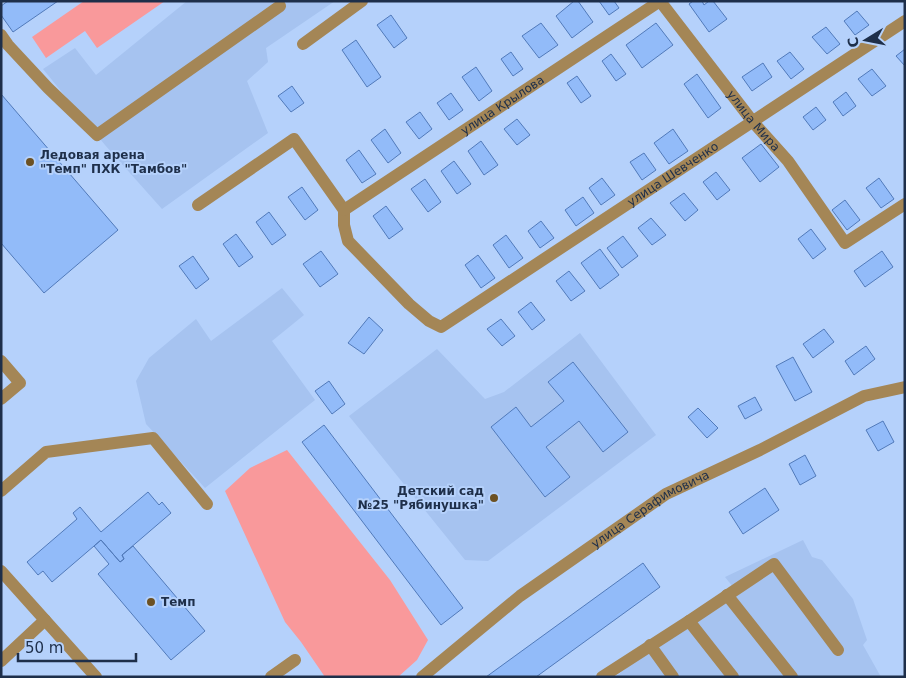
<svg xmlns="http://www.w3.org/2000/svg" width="906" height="678" viewBox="0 0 906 678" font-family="'DejaVu Sans',sans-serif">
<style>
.built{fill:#a6c3f0}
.green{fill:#f9999b}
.building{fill:#92bbf9;stroke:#517aba}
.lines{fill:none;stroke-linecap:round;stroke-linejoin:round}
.minor{stroke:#a48656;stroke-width:12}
.poi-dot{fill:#6c5123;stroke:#b5d1fb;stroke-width:2}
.labels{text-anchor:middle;stroke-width:4;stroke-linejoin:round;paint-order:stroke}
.street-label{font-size:12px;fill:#1e2f4a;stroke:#b5d1fb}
.poi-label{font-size:12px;font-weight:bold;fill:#1e2f4a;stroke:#b5d1fb;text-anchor:start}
</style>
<rect width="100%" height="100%" fill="#b5d1fb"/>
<!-- built -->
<path class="built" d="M187,1H335L266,48L268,62L247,81L268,133L162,209L105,145L43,69L75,48L96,75Z
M282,288L304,315L272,341L315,400L205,488L146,424L136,381L149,358L196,319L211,341Z
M580,333L656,435L488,561L465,560L349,416L437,349L485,399L504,392Z
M803,540L812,557L822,560L853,599L867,640L863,645L881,677H615L733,587L725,577Z"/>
<!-- green -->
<path class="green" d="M84,1H165L97,48L85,31L46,58L32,37Z
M287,450L390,580L428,640L417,660L398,677H325L301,642L285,622L225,491L250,468Z"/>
<!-- building -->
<path class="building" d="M8,1H58L13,32L1,15V6Z
M574,1H578L593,22L572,38L556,16Z
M599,1H614L619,8L609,15Z
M693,1H702L704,5L709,1H713L727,19L709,32L689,4Z
M857,11L869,25L855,35L844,21Z
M391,15L407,38L394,48L377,25Z
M541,23L558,45L539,58L522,36Z
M656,23L673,45L642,68L626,45Z
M826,27L840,44L827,54L812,37Z
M356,40L381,77L367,87L342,50Z
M905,49V66L896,56Z
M511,52L523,69L513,76L501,59Z
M790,52L804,69L791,79L777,61Z
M611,54L626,74L616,81L602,61Z
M763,63L772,77L752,91L742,77Z
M476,67L492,91L479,101L462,77Z
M872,69L886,86L872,96L858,79Z
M697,74L721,108L708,118L684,84Z
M577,76L591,96L581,103L567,83Z
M292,86L304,103L291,112L278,96Z
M846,92L856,106L843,116L833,102Z
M451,93L463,110L449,120L437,103Z
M1,94L118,230L44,293L1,243Z
M816,107L826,120L813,130L803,117Z
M420,112L432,129L419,139L406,122Z
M517,119L530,135L517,145L504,129Z
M385,129L401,153L388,163L371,140Z
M673,129L688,151L669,164L654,143Z
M481,141L498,165L484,175L468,151Z
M761,144L779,167L760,182L742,158Z
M359,150L376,174L362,183L346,160Z
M644,153L656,170L642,180L630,162Z
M454,161L471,184L457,194L441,171Z
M716,172L730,190L717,200L703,182Z
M602,178L615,195L601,205L589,188Z
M879,178L894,199L881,208L866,188Z
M425,179L441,202L428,212L411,189Z
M302,187L318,210L305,220L288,197Z
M684,193L698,210L685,221L670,203Z
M583,197L594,213L576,226L565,210Z
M845,200L860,220L847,230L832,210Z
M386,206L403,229L389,239L373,216Z
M269,212L286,235L272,245L256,222Z
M651,218L666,235L652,245L638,228Z
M541,221L554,238L540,248L528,231Z
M811,229L826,249L813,259L798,239Z
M236,234L253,257L239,267L223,244Z
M506,235L523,258L509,268L493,245Z
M623,236L638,256L622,268L607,248Z
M600,249L619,275L600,289L581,263Z
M321,251L338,274L320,287L303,264Z
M882,251L893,267L865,287L854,271Z
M478,255L495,278L481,288L465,265Z
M193,256L209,279L196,289L179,266Z
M569,271L585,291L571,301L556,281Z
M531,302L545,320L532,330L518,312Z
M369,317L383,330L364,354L348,343Z
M501,319L515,336L502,346L487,329Z
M824,329L834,342L813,358L803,344Z
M866,346L875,359L854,375L845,361Z
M793,357L812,392L795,401L776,366Z
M573,362L628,432L603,452L579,421L546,447L570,477L545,497L491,427L516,407L531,427L564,401L548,382Z
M329,381L345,404L332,414L315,391Z
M755,397L762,410L745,419L738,406Z
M698,408L718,428L707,438L688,417Z
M883,421L894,442L878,451L866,430Z
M324,425L463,608L441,625L302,442Z
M805,455L816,476L800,485L789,464Z
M765,488L779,510L743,534L729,512Z
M148,492L159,505L162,502L171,513L122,555L124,559L120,562L101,540L52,582L43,571L38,575L27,562L77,519L73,513L80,507L101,532Z
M101,540L120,562L124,559L122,555L133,546L205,631L171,660L98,574L109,564L94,546Z
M643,563L660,587L536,677H486Z"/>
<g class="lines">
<!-- minor -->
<g class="minor">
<path id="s1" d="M660,1L753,122L788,161L845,243L905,204"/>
<path d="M1,35L8,45L48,88L97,135L280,6"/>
<path d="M303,44L362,1"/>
<path id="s2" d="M198,205L294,139L344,210V225L348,241L409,304L429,321L441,327L905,21"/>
<path id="s3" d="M344,210L660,1"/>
<path d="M1,361L20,383L1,399"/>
<path d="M1,491L46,452L153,438L207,504"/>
<path d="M1,571L96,677"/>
<path d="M727,595L792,677"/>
<path d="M689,621L733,677"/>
<path d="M650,645L673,677"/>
<path d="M1,661L45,620"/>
<path d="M271,677L295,660"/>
<path id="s4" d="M422,677L520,596L666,494L760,450L864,396L905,387"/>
<path d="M602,677L689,621L774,564L838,650"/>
</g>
</g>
<!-- markers -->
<g class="poi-dot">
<circle cx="30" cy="162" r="5"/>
<circle cx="494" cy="498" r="5"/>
<circle cx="151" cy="602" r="5"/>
</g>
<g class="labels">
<!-- street labels -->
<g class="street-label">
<text dy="4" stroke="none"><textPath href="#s3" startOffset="190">улица Крылова</textPath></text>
<text dy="4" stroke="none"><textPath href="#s1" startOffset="152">улица Мира</textPath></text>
<text dy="4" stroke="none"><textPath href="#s2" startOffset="640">улица Шевченко</textPath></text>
<text dy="4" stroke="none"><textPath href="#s4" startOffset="284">улица Серафимовича</textPath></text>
</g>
<!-- poi labels -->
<g class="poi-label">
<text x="40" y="159">Ледовая арена<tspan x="40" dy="14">"Темп" ПХК "Тамбов"</tspan></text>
<text x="484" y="495" text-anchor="end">Детский сад<tspan x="484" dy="14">№25 "Рябинушка"</tspan></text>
<text x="161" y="606">Темп</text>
</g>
</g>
<!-- border -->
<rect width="906" height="678" fill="none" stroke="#1e2f4a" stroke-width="5"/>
<!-- north arrow -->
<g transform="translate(866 40) rotate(260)" stroke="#b5d1fb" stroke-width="4" paint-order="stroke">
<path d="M0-4L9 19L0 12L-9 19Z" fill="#1e2f4a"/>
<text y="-8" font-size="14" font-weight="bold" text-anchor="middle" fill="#1e2f4a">С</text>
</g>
<!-- scale -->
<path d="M18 653v8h118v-8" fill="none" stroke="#1e2f4a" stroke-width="2.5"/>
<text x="25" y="653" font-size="15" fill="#1e2f4a" stroke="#b5d1fb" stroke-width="4" paint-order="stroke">50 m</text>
</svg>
